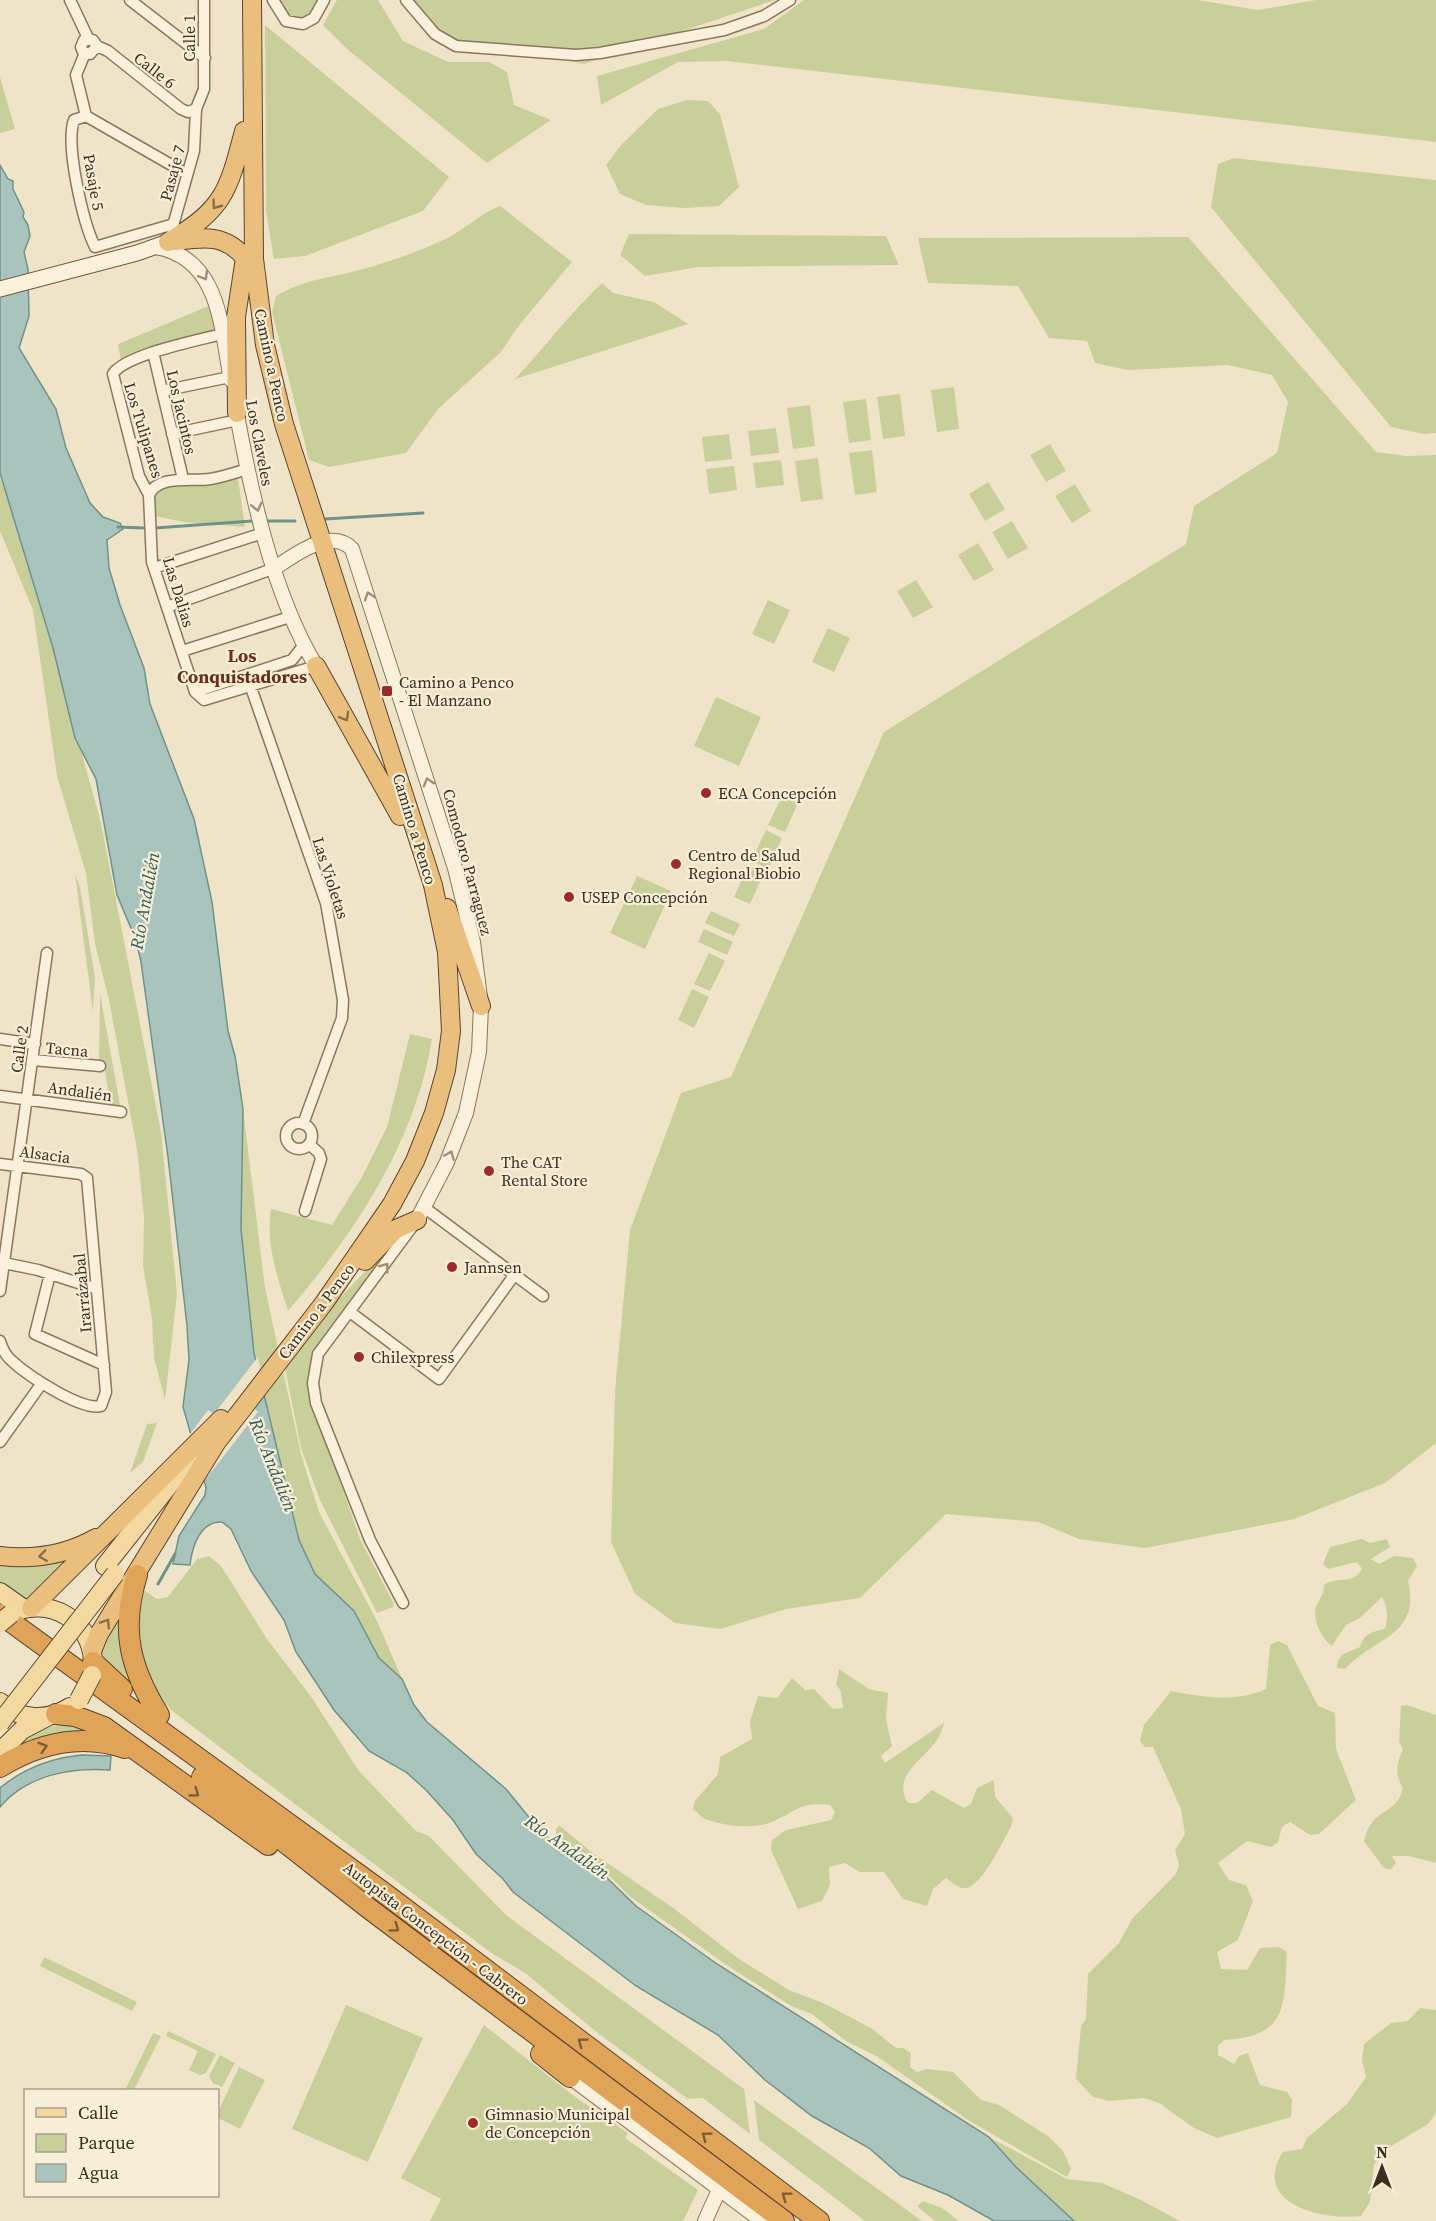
<svg xmlns="http://www.w3.org/2000/svg" width="1436" height="2221" viewBox="0 0 1436 2221" font-family="'Source Serif 4',serif">
<style>
.green{fill:#c9cf9b}
.water{fill:#a9c4bc;stroke:#6f938a;stroke-width:1.5}
.pier{fill:#f0e4c8}
.lines{fill:none;stroke-linecap:round;stroke-linejoin:round}
.stream{stroke:#6f938a;stroke-width:3}
.minor-casing{stroke:#8d765c;stroke-width:13}
.tertiary-casing{stroke:#8d765c;stroke-width:16}
.secondary-casing{stroke:#6f573f;stroke-width:17}
.primary-casing{stroke:#5b4430;stroke-width:20}
.trunk-casing{stroke:#5b4430;stroke-width:20}
.motorway-casing{stroke:#5b4430;stroke-width:22}
.minor{stroke:#faf1dc;stroke-width:10}
.tertiary{stroke:#faf1dc;stroke-width:14}
.secondary{stroke:#faf1dc;stroke-width:15}
.primary{stroke:#f3d9a0;stroke-width:18}
.trunk{stroke:#eabe7c;stroke-width:18}
.motorway{stroke:#e0a458;stroke-width:20}
.primary-bridge-casing{stroke:#5b4430;stroke-width:20;stroke-linecap:butt}
.primary-bridge{stroke:#f3d9a0;stroke-width:18}
.oneway{stroke:#8b6f49}
.oneway2{stroke:#9c907e}
.oneway3{stroke:#7e5d36}
.poi-dot{fill:#9e2a2b;stroke:#f7eed8;stroke-width:2}
.labels{text-anchor:middle;stroke-width:4.5;stroke-linejoin:round;paint-order:stroke}
.street-label{font-size:16px;fill:#3d2e20;stroke:#f7eed8}
.poi-label{font-size:16px;fill:#3d2e20;stroke:#f7eed8;text-anchor:start}
.neighbourhood-label{font-size:18px;font-weight:bold;fill:#6b2e1e;stroke:#f7eed8}
.water-label{font-size:18px;font-style:italic;fill:#2f5d5a;stroke:#f7eed8}
</style>
<rect width="100%" height="100%" fill="#f0e4c8"/>
<!-- green -->
<path class="green" d="M280,0H322L303,25L280,8Z
M337,0H378L403,41L448,62H489L507,72L514,105L551,120L487,163L347,49L323,25Z
M413,0H775L584,64L512,49L452,46Z
M804,0H1198L1258,10L1316,0H1436V142L726,61L678,62L601,105L597,76L764,29Z
M265,25L449,177L423,211L305,256L274,259L266,211Z
M0,77L15,129L0,133Z
M687,100L708,101L720,114L739,187L719,206L684,208L646,205L620,194L606,165L621,145L658,109Z
M1234,158L1436,180V433L1424,434L1391,427L1211,207L1218,164Z
M500,206L572,262L521,323L500,353L439,408L406,453L329,467L309,460L272,312L276,296C304,279 332,278 363,269C389,262 417,252 441,241C463,232 478,214 500,206Z
M629,234L886,236L899,265L699,267L645,276L620,255Z
M1188,237L1376,452L1406,456L1436,455V1443L1385,1483L1294,1519L1145,1548L1079,1539L1038,1522L946,1514L860,1598L786,1609L720,1629L675,1623L635,1594L611,1542L615,1391L630,1230L681,1093L731,1077L884,732L1186,544L1194,506L1277,453L1288,402L1272,375L1228,365L1128,370L1095,363L1087,341L1049,338L1018,286L928,283L918,238Z
M602,283L613,293L654,302L688,324L515,379C545,347 570,313 602,283Z
M211,305L216,331L121,361L118,344Z
M954,387L959,429L937,432L931,390Z
M900,394L905,436L883,439L877,397Z
M866,399L871,440L849,443L843,402Z
M810,405L815,446L793,449L787,408Z
M776,428L779,453L751,456L748,431Z
M729,434L732,459L705,462L702,437Z
M1050,444L1066,471L1046,482L1030,455Z
M872,450L877,492L855,495L849,453Z
M818,458L823,499L801,502L795,461Z
M781,460L784,485L756,488L753,463Z
M734,466L737,490L709,494L706,469Z
M0,478L18,521L101,823L161,1132L177,1294L165,1400L154,1358L152,1318L143,1265L144,1217L137,1149L109,1000L95,944L86,873L57,776L33,610L0,531Z
M238,478L245,527L184,522L150,515L149,495L164,488Z
M988,482L1005,509L985,521L969,494Z
M1075,484L1091,511L1072,523L1055,496Z
M1012,521L1028,548L1008,559L992,532Z
M978,543L994,570L974,581L958,555Z
M916,580L933,607L913,618L897,591Z
M768,600L790,610L774,644L752,634Z
M828,628L850,638L834,672L812,662Z
M716,697L761,717L739,766L694,746Z
M783,794L799,801L785,832L768,825Z
M766,830L782,838L768,869L751,861Z
M748,866L764,873L750,904L734,897Z
M75,874L80,887L95,977L93,1012Z
M637,876L671,891L645,949L610,933Z
M711,911L740,924L734,936L705,923Z
M704,929L733,942L727,955L698,942Z
M709,953L725,961L710,991L694,984Z
M692,989L709,997L694,1028L678,1020Z
M100,993L120,1105L110,1106L105,1071L99,1061Z
M410,1034L432,1039C415,1143 355,1233 288,1311C278,1279 265,1243 271,1209L332,1225L362,1177L387,1127Z
M243,1109L265,1288L301,1454L319,1512L378,1623L402,1679L379,1658L354,1611L315,1574L299,1540L254,1353L241,1229Z
M404,1231L318,1347L311,1396L360,1539L394,1604L393,1607L377,1613L320,1500L301,1448L284,1363L333,1305Z
M157,1423L143,1462L130,1473L147,1424Z
M1362,1539L1370,1543L1387,1539L1390,1547L1371,1559L1379,1564L1394,1556L1413,1558L1417,1566L1408,1581C1421,1636 1376,1636 1345,1669L1337,1668L1338,1660L1343,1654L1360,1647C1364,1633 1372,1632 1385,1629C1388,1618 1388,1607 1382,1597L1360,1618L1346,1625L1332,1646C1322,1639 1312,1620 1316,1607C1319,1598 1324,1595 1324,1585C1337,1575 1353,1586 1362,1569L1357,1562L1328,1569L1323,1564L1330,1547Z
M209,1556L221,1566L267,1639L312,1698L359,1771L416,1831L429,1836L506,1915L744,2089L750,2134L703,2098L688,2099L599,2034L525,1973L490,1952L171,1710C141,1677 134,1633 144,1590L157,1599L168,1597L197,1559Z
M71,1558L28,1599H22L0,1588V1566L31,1567Z
M122,1611L137,1689L133,1691C90,1657 96,1655 122,1611Z
M1278,1641L1287,1645L1318,1706L1335,1713L1336,1749L1356,1800L1319,1834L1310,1835L1290,1822L1282,1827L1278,1842L1271,1847L1247,1841L1218,1863L1229,1880L1246,1885L1253,1901L1238,1940L1217,1952L1221,1969L1247,1970L1260,1948L1279,1947L1287,1952C1284,2006 1289,2036 1224,2040L1218,2046V2055L1234,2064L1239,2056L1248,2053L1260,2085L1287,2092L1292,2100L1291,2117L1217,2138L1194,2128L1159,2103L1144,2098L1109,2101L1093,2097L1076,2079L1081,2026L1086,2019L1088,1974L1119,1943L1132,1919L1176,1874L1179,1866L1175,1850L1185,1834L1181,1809L1153,1747H1145L1140,1741L1144,1725L1171,1691C1203,1697 1235,1703 1266,1689L1270,1645Z
M839,1669L869,1689L888,1693L886,1719L892,1746L881,1756L885,1763L945,1722C942,1728 941,1735 937,1740C924,1760 891,1775 908,1803H917L932,1790L964,1808L971,1804L977,1788L994,1780L995,1797L1013,1818L1011,1827C1002,1842 984,1883 967,1888C959,1890 952,1882 946,1878L933,1889L927,1906L903,1899L884,1872H860L845,1863L829,1867L830,1885L822,1901L798,1909L771,1850L772,1840L786,1830L831,1820L835,1812L830,1805C797,1801 796,1813 769,1823C753,1829 724,1826 708,1820C703,1819 698,1813 693,1809L695,1801L718,1774L720,1757L752,1739L750,1722L758,1696L777,1698L792,1678L805,1690L814,1689L833,1709L843,1708L841,1691L836,1685Z
M1407,1705L1436,1715V1863L1409,1856H1392L1396,1863L1390,1870L1383,1867L1364,1841C1372,1806 1397,1816 1403,1788C1394,1774 1397,1763 1403,1749L1399,1742L1401,1706Z
M70,1724L101,1731L6,1753C25,1735 44,1725 70,1724Z
M559,1825L594,1854L672,1907L739,1959L789,1990L823,2003L871,2028L896,2048H903L911,2053L910,2067L917,2072L927,2069L953,2072L981,2100L999,2105L1048,2136L1063,2151L1071,2169L1067,2177L968,2120L878,2057L846,2041L812,2014L791,2006L725,1964L628,1895L602,1868L556,1836V1829Z
M44,1957L137,2002L132,2011L40,1966Z
M346,2005L423,2038L368,2162L292,2129Z
M1420,2008L1436,2010V2113L1428,2124L1383,2151L1374,2165L1370,2202L1361,2216C1322,2221 1250,2203 1283,2152L1302,2149L1307,2138L1347,2104L1366,2077L1362,2060L1364,2044L1391,2023L1408,2021Z
M484,2025L574,2096L628,2133L625,2138L698,2190L683,2221H430L441,2199L401,2178Z
M168,2031L216,2054L206,2073L200,2075L189,2070L198,2051L166,2036Z
M153,2033L161,2036L134,2090H125Z
M220,2055L235,2063L222,2087L213,2083L209,2076Z
M239,2067L265,2080L240,2129L218,2118V2112Z
M754,2100L900,2205L922,2221H865L759,2140Z
M989,2137L1067,2179L1102,2183L1141,2200L1180,2221H1074L1016,2167Z
M923,2201L942,2208L959,2221H935L917,2206Z"/>
<!-- water -->
<path class="water" d="M0,165L8,179L13,181V189L24,212L23,217L28,225L30,236L24,252L28,269L29,316L19,348L56,409L66,448L90,503L103,517L120,523L123,529L107,540L109,568L120,605L144,668L150,704L194,819L212,902L228,1031L235,1056L243,1109L241,1229L254,1353L299,1540L315,1574L354,1611L379,1658L402,1679L414,1705L427,1722L506,1789L541,1832L564,1850L603,1874L636,1906L717,1964L989,2137L1016,2167L1074,2221H994L948,2195L901,2176L869,2148L812,2116L765,2080L718,2035L636,1986L513,1892L503,1879L476,1854L453,1820L426,1790L406,1772L369,1751L334,1710L296,1652L284,1620L251,1571L231,1529L222,1522C200,1521 192,1547 190,1565L173,1564L179,1536L205,1495L206,1487L183,1407L189,1360L187,1326L168,1157L141,962L136,940L117,895L96,779L75,738L53,648L0,473Z
M82,1755L111,1756L110,1770C71,1767 27,1775 0,1807V1788C24,1768 51,1758 82,1755Z"/>
<!-- pier -->
<path class="pier" d="M258,1357L262,1377L254,1408L258,1412L202,1484L188,1437L208,1410L214,1414Z"/>
<g class="lines">
<!-- stream -->
<path class="stream" d="M325,519L423,513
M265,521H295
M118,527L143,528
M155,528L252,521
M158,1584L175,1554"/>
<defs>
<path id="minor" d="M70,0L88,38
M130,0L205,58
M273,0L286,21L303,24L314,18L324,0
M406,0L435,34L456,46L576,55L600,53L724,30L764,16L790,0
M97,46L90,54L83,52L81,47L84,40H93L97,46L108,51L181,109L188,112L196,109
M85,53L76,75L86,116
M196,109L204,89V0
M86,116L74,120C65,145 83,222 95,247L174,224
M86,116L187,174
M172,229L194,151L196,109
M153,352L183,479
M162,391L230,377
M172,434L238,420
M247,469C235,473 223,477 210,479C192,482 158,474 149,495L152,562L195,692L204,700L316,666
M149,495L139,476L113,374C124,355 199,340 222,334
M154,568L263,533
M167,607L275,568
M182,651L290,617
M247,676L326,903L343,1000L342,1018L303,1124
M195,692L292,660L303,646
M0,1039L35,1044
M33,1060L100,1066
M0,1096L121,1112
M286 1136a13 13 0 1 1 26 0a13 13 0 1 1-26 0Z
M0,1164L81,1174L87,1178L106,1392L101,1406C81,1411 27,1375 12,1361C6,1356 2,1348 0,1341
M425,1208L543,1296
M305,1211L321,1159L319,1153L309,1144
M4,1263L38,1270L97,1289
M50,1274L35,1334L104,1365
M0,1291L47,953
M350,1312L439,1379L515,1274
M0,1442L42,1383
M403,1603L370,1540L316,1403L313,1383L318,1354L415,1223"/>
<path id="tertiary" d="M156,247C220,258 221,327 231,380
M235,404C250,488 272,593 316,666
M275,568C294,555 332,527 352,549L455,868L473,942L481,1006L479,1052L466,1113L447,1162L417,1220
M570,2077L762,2221
M705,2221L719,2190"/>
<path id="secondary" d="M0,289L137,253L168,242"/>
<path id="primary" d="M105,1566L193,1455
M0,1592L24,1609
M11,1614C48,1595 92,1620 93,1662
M0,1702C20,1720 47,1722 70,1707
M0,1752L22,1730L47,1717"/>
<path id="trunk" d="M176,241C205,237 225,234 245,258
M168,242C224,209 228,192 244,131
M237,413L236,317L245,258
M316,666L400,816
M447,908L481,1006
M365,1261L396,1229L417,1220
M0,1556C34,1560 66,1555 96,1538
M31,1608L221,1419
M92,1651L99,1634L216,1443L324,1303L392,1204L415,1161L434,1113L446,1070L451,1031L447,952L433,885L284,424L265,345L254,259L252,0"/>
<path id="motorway" d="M137,1575C120,1630 130,1668 159,1715
M0,1614L384,1893L819,2221
M93,1662L122,1689
M56,1714L75,1716L104,1727L268,1845
M0,1767C39,1743 81,1733 125,1748
M202,1777L367,1907L784,2221
M541,2054L570,2077"/>
</defs>
<!-- minor casing -->
<use href="#minor" class="minor-casing"/>
<!-- tertiary casing -->
<use href="#tertiary" class="tertiary-casing"/>
<!-- secondary casing -->
<use href="#secondary" class="secondary-casing"/>
<!-- primary casing -->
<use href="#primary" class="primary-casing"/>
<!-- trunk casing -->
<use href="#trunk" class="trunk-casing"/>
<!-- motorway casing -->
<use href="#motorway" class="motorway-casing"/>
<!-- minor -->
<use href="#minor" class="minor"/>
<!-- tertiary -->
<use href="#tertiary" class="tertiary"/>
<!-- secondary -->
<use href="#secondary" class="secondary"/>
<!-- primary -->
<use href="#primary" class="primary"/>
<!-- trunk -->
<use href="#trunk" class="trunk"/>
<!-- motorway -->
<use href="#motorway" class="motorway"/>
<defs>
<path id="primary-bridge" d="M0,1623L11,1614
M79,1700L92,1675
M0,1723L115,1574"/>
</defs>
<!-- primary-bridge casing -->
<use href="#primary-bridge" class="primary-bridge-casing"/>
<!-- primary-bridge -->
<use href="#primary-bridge" class="primary-bridge"/>
</g>
<!-- one-way arrows -->
<defs><path id="oneway-chevron" d="M-2-3.5L2.5 0L-2 3.5" fill="none" stroke-width="1.6" stroke-linecap="round" stroke-linejoin="round" transform="scale(1.5)"/></defs>
<g class="oneway">
<use href="#oneway-chevron" transform="translate(216 205) rotate(127)"/>
<use href="#oneway-chevron" transform="translate(345 717) rotate(60)"/>
<use href="#oneway-chevron" transform="translate(43 1556) rotate(172)"/>
<use href="#oneway-chevron" transform="translate(106 1623) rotate(-57)"/>
</g>
<g class="oneway2">
<use href="#oneway-chevron" transform="translate(204 276) rotate(59)"/>
<use href="#oneway-chevron" transform="translate(257 507) rotate(76)"/>
<use href="#oneway-chevron" transform="translate(369 596) rotate(-108)"/>
<use href="#oneway-chevron" transform="translate(428 782) rotate(-107)"/>
<use href="#oneway-chevron" transform="translate(450 1155) rotate(-67)"/>
<use href="#oneway-chevron" transform="translate(385 1267) rotate(-53)"/>
</g>
<g class="oneway3">
<use href="#oneway-chevron" transform="translate(43 1747) rotate(-17)"/>
<use href="#oneway-chevron" transform="translate(195 1793) rotate(36)"/>
<use href="#oneway-chevron" transform="translate(395 1928) rotate(36)"/>
<use href="#oneway-chevron" transform="translate(582 2042) rotate(-143)"/>
<use href="#oneway-chevron" transform="translate(706 2136) rotate(-143)"/>
<use href="#oneway-chevron" transform="translate(786 2196) rotate(-143)"/>
</g>
<!-- markers -->
<g class="poi-dot">
<rect x="381" y="685" width="12" height="12" rx="3"/>
<circle cx="706" cy="793" r="6"/>
<circle cx="676" cy="864" r="6"/>
<circle cx="569" cy="897" r="6"/>
<circle cx="489" cy="1171" r="6"/>
<circle cx="452" cy="1267" r="6"/>
<circle cx="359" cy="1357" r="6"/>
<circle cx="473" cy="2123" r="6"/>
</g>
<g class="labels">
<!-- street labels -->
<g class="street-label">
<text transform="translate(189 38) rotate(-90)" y="6">Calle 1</text>
<text transform="translate(155 70) rotate(38)" y="6">Calle 6</text>
<text transform="translate(172 173) rotate(-75)" y="6">Pasaje 7</text>
<text transform="translate(94 182) rotate(80)" y="6">Pasaje 5</text>
<text transform="translate(272 365) rotate(78)" y="6">Camino a Penco</text>
<text transform="translate(182 412) rotate(77)" y="6">Los Jacintos</text>
<text transform="translate(144 430) rotate(73)" y="6">Los Tulipanes</text>
<text transform="translate(260 443) rotate(79)" y="6">Los Claveles</text>
<text transform="translate(179 592) rotate(73)" y="6">Las Dalias</text>
<text transform="translate(415 829) rotate(73)" y="6">Camino a Penco</text>
<text transform="translate(468 862) rotate(75)" y="6">Comodoro Parraguez</text>
<text transform="translate(331 878) rotate(72)" y="6">Las Violetas</text>
<text transform="translate(19 1049) rotate(-82)" y="6">Calle 2</text>
<text transform="translate(67 1049) rotate(5)" y="6">Tacna</text>
<text transform="translate(80 1091) rotate(8)" y="6">Andalién</text>
<text transform="translate(45 1154) rotate(8)" y="6">Alsacia</text>
<text transform="translate(82 1293) rotate(-95)" y="6">Irarrázabal</text>
<text transform="translate(316 1311) rotate(-53)" y="6">Camino a Penco</text>
<text transform="translate(436 1933) rotate(37)" y="6">Autopista Concepción - Cabrero</text>
</g>
<!-- poi labels -->
<g class="poi-label">
<text x="399" y="688">Camino a Penco<tspan x="399" dy="18">- El Manzano</tspan></text>
<text x="718" y="799">ECA Concepción</text>
<text x="688" y="861">Centro de Salud<tspan x="688" dy="18">Regional Biobio</tspan></text>
<text x="581" y="903">USEP Concepción</text>
<text x="501" y="1168">The CAT<tspan x="501" dy="18">Rental Store</tspan></text>
<text x="464" y="1273">Jannsen</text>
<text x="371" y="1363">Chilexpress</text>
<text x="485" y="2120">Gimnasio Municipal<tspan x="485" dy="18">de Concepción</tspan></text>
</g>
<!-- neighbourhood labels -->
<g class="neighbourhood-label">
<text x="242" y="662">Los<tspan x="242" dy="21">Conquistadores</tspan></text>
</g>
<!-- water labels -->
<g class="water-label">
<text transform="translate(145 901) rotate(-80)" y="6">Río Andalién</text>
<text transform="translate(273 1465) rotate(68)" y="6">Río Andalién</text>
<text transform="translate(567 1847) rotate(35)" y="6">Río Andalién</text>
</g>
</g>
<!-- legend -->
<rect x="24" y="2089" width="195" height="108" fill="#f7eed8" stroke="#ada18e" stroke-width="1.5"/>
<rect x="36" y="2108" width="30" height="9" fill="#f3d9a0" stroke="#ada18e" stroke-width="1.5"/>
<text x="78" y="2119" font-size="18" fill="#3d2e20">Calle</text>
<rect x="36" y="2134" width="30" height="18" fill="#c9cf9b" stroke="#ada18e" stroke-width="1.5"/>
<text x="78" y="2149" font-size="18" fill="#3d2e20">Parque</text>
<rect x="36" y="2164" width="30" height="18" fill="#a9c4bc" stroke="#ada18e" stroke-width="1.5"/>
<text x="78" y="2179" font-size="18" fill="#3d2e20">Agua</text>
<!-- north arrow -->
<g transform="translate(1382 2167)" stroke="#f7eed8" stroke-width="4.5" paint-order="stroke">
<path d="M0-4.5L10 22L0 15L-10 22Z" fill="#3d2e20"/>
<text y="-9" font-size="16" font-weight="bold" text-anchor="middle" fill="#3d2e20">N</text>
</g>
</svg>
